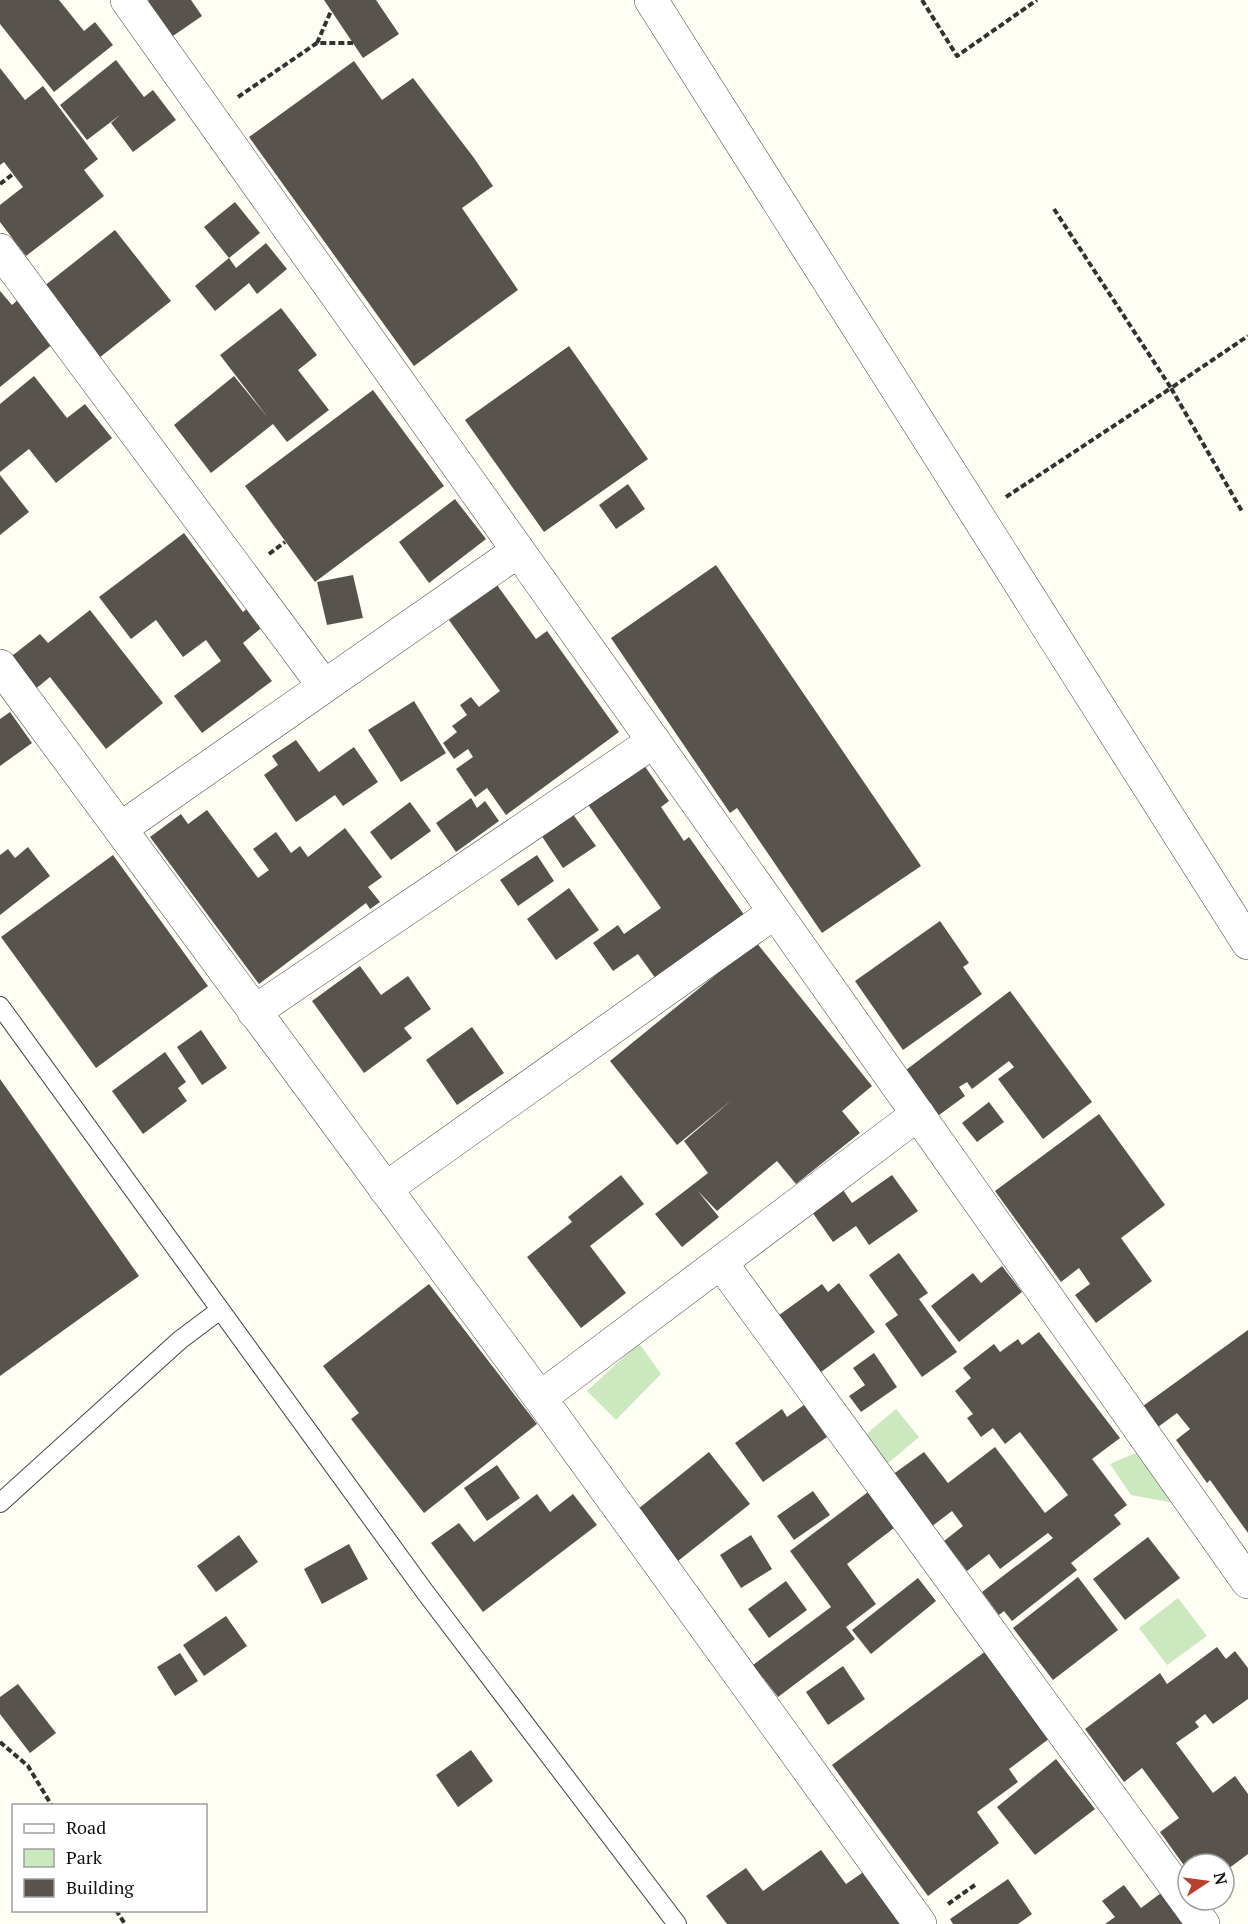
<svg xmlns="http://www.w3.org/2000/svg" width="1248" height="1924" viewBox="0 0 1248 1924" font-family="'PT Serif',serif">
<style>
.green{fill:#cce8be}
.building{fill:#58534d}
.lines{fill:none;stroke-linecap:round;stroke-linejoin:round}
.lane-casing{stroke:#434343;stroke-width:20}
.street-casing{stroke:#434343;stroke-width:34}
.path{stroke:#323232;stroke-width:4;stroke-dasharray:6 3;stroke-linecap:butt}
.lane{stroke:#fff;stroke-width:18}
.street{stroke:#fff;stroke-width:33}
</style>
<rect width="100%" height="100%" fill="#fefef4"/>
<!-- green -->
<path class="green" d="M639,1343L661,1374L616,1420L587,1391Z
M896,1409L919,1437L887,1464L864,1436Z
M1138,1452L1174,1503L1131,1495L1110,1464Z
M1178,1598L1207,1636L1167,1665L1139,1628Z"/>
<!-- building -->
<path class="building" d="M0,0H59L84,31L95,22L113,45L54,92L0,24Z
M149,0H191L202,16L170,38L145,3Z
M324,0H376L399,34L363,58Z
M116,60L144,97L153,90L176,120L133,152L111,123L120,115L87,140L60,105Z
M354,61L382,100L413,78L474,158L493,186L462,208L518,290L414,366L249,137Z
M0,68L25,100L43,86L98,159L84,170L104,196L26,256L0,222V205L23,187L4,162L0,165Z
M235,202L260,233L229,258L204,227Z
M115,230L171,301L99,358L43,287Z
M266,243L287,269L257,294L249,283L215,311L195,286L229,258L236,268Z
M0,291L12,305L19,299L54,343L0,387Z
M281,308L317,355L298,370L329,410L287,442L273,424L211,473L174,425L234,376L269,419L220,355Z
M569,346L648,459L544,532L465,420Z
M34,376L67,418L85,404L112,438L56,483L29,449L0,472V404Z
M373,390L444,486L315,582L245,486Z
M0,475L29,512L0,535Z
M628,484L645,509L616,529L599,505Z
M455,499L486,539L429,583L399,542Z
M184,533L243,612L250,606L265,625L243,643L272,681L202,733L174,696L221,661L206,640L183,657L156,620L131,639L99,597Z
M716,565L921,866L822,933L737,808L730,813L611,638Z
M353,575L363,618L327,625L317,582Z
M497,585L536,639L547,631L619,732L506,815L487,788L475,797L456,769L473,757L468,749L454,759L443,743L457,732L452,726L467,715L460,705L471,697L479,707L500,691L449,620Z
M90,610L163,703L106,749L50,677L33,691L8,659L40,634L48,643Z
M414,701L446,753L401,782L368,730Z
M10,712L32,743L0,766V719Z
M296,740L319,772L354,747L378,782L343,806L335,795L296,822L264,775L278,765L272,756Z
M644,765L669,801L661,807L684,841L689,837L745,916L656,979L638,954L613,971L593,943L618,925L624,934L661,908L582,796Z
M471,798L477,808L485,801L499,821L456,852L436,823Z
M410,802L431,831L391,860L370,832Z
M207,810L258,878L269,870L253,849L276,832L291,853L300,846L308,857L345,828L382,877L368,887L380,902L370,909L366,903L259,984L150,837L181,814L188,824Z
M572,813L596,846L563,868L541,835Z
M28,847L50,876L0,915V855L8,849L15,858Z
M113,855L208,986L96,1068L1,937Z
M537,855L554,881L518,906L500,880Z
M569,888L599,930L556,960L527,919Z
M940,921L969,963L963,967L982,994L903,1050L855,981Z
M756,942L872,1086L842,1111L860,1133L796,1184L777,1161L717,1211L697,1190L719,1217L682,1247L655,1214L708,1173L684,1141L733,1099L677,1145L610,1061Z
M360,966L381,995L408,976L431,1009L404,1028L412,1038L364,1073L312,1001Z
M1010,991L1092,1102L1043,1139L998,1079L1014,1067L1009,1061L972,1089L967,1082L959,1087L965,1096L939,1115L906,1070Z
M472,1027L504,1073L457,1105L426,1060Z
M201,1030L227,1068L202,1085L177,1047Z
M165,1052L186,1082L178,1088L187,1101L143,1134L112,1091Z
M0,1079L139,1276L0,1376Z
M989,1102L1004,1122L977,1142L962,1123Z
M1099,1114L1165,1205L1121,1238L1152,1281L1096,1323L1075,1295L1090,1284L1079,1268L1061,1282L995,1191Z
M621,1175L644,1204L590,1246L626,1293L581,1328L527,1257L572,1222L568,1217Z
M892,1175L918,1211L869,1245L856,1226L833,1242L810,1209L841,1187L852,1203Z
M899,1253L928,1293L919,1299L957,1352L922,1377L885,1324L898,1315L869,1275Z
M1002,1266L1022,1292L959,1342L931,1306L973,1273L981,1283Z
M839,1283L875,1332L817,1375L775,1318L822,1284L828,1292Z
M429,1284L537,1424L424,1513L351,1419L359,1413L323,1366Z
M1248,1330V1533L1210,1480L1207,1483L1176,1440L1190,1429L1177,1413L1158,1427L1143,1406Z
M1039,1332L1120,1438L1092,1459L1127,1505L1114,1515L1121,1524L1071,1563L1077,1570L1012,1621L1004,1611L999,1615L982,1592L1053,1538L1048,1533L1000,1569L989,1554L967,1571L944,1541L963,1526L952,1511L931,1527L892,1475L924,1452L948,1483L995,1447L1045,1513L1068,1495L1020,1432L1005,1444L993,1428L981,1437L967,1418L973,1414L955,1391L971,1378L963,1368L994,1344L1000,1352L1018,1339L1022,1345Z
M874,1353L897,1387L861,1412L849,1396L865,1385L853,1368Z
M804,1405L827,1437L763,1482L735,1443L782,1409L787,1417Z
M709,1452L750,1504L678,1561L638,1509Z
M497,1465L520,1498L487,1521L464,1488Z
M813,1491L830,1515L794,1540L777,1516Z
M868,1492L894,1528L847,1564L876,1604L846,1627L855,1639L778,1697L753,1665L831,1607L790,1551Z
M537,1494L550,1512L573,1494L597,1525L483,1612L431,1543L459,1523L474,1542Z
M239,1535L258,1562L216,1592L197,1566Z
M751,1535L772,1569L741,1588L720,1555Z
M1148,1537L1180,1578L1125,1620L1093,1579Z
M349,1544L368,1579L322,1604L304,1569Z
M1078,1577L1118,1630L1053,1680L1013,1628Z
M918,1578L936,1601L871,1654L852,1630Z
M786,1581L807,1610L769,1638L748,1609Z
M226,1616L247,1646L204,1676L183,1645Z
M1217,1647L1226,1659L1235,1651L1248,1668V1699L1213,1724L1205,1714L1195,1722L1199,1727L1176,1743L1213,1793L1235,1776L1248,1794V1854L1224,1872V1864H1188V1871L1160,1832L1179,1818L1142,1768L1124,1782L1085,1729L1160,1673L1167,1684Z
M986,1651L1050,1738L1009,1769L1018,1782L977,1812L999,1843L928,1896L832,1765Z
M180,1653L198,1681L175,1696L157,1667Z
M843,1666L865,1699L828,1725L806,1692Z
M18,1684L56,1733L30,1753L0,1714V1697Z
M471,1750L493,1781L458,1807L436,1775Z
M1056,1759L1095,1809L1035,1855L997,1807Z
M821,1850L846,1884L865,1871L905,1924H727L706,1896L746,1868L763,1891Z
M1008,1879L1032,1914L1018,1924H953L950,1919Z
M1124,1885L1141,1908L1165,1890L1195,1924H1105L1115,1917L1102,1901Z"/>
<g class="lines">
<defs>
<path id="lane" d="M0,1006L425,1592L677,1924
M0,1503L180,1340L220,1310"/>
<path id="street" d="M127,0L775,912L1248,1582
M651,0L1248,943
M0,250L324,686
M0,666L540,1398L920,1924
M120,829L518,551
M254,1012L654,741
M385,1189L775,912
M721,1263L1203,1924
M540,1398L918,1114"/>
</defs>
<!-- lane casing -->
<use href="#lane" class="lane-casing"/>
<!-- street casing -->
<use href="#street" class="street-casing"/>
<!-- path -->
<path class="path" d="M922,0L957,56L1037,0
M317,43L331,11
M238,97L317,43H353
M0,184L13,174
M1054,209L1171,388L1248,336
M1006,497L1171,388L1243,513
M269,554L285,542
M0,1742L28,1766L52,1806
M948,1904L975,1885
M116,1910L125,1924"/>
<!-- lane -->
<use href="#lane" class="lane"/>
<!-- street -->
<use href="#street" class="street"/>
</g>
<!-- legend -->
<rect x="12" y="1804" width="195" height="108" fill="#ffffff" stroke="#9f9f9f" stroke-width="1.5"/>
<rect x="24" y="1824" width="30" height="9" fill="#ffffff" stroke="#9f9f9f" stroke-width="1.5"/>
<text x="66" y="1834" font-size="18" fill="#101010">Road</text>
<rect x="24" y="1849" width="30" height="18" fill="#cce8be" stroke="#9f9f9f" stroke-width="1.5"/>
<text x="66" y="1864" font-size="18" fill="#101010">Park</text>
<rect x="24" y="1879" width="30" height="18" fill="#58534d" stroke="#9f9f9f" stroke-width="1.5"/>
<text x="66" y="1894" font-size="18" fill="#101010">Building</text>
<!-- north arrow -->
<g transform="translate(1206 1882) rotate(77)"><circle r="28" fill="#ffffff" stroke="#9f9f9f" stroke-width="1.5"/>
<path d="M0-4.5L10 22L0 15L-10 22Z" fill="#b9412f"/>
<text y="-9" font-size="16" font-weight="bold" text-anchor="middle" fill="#101010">N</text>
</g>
</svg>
